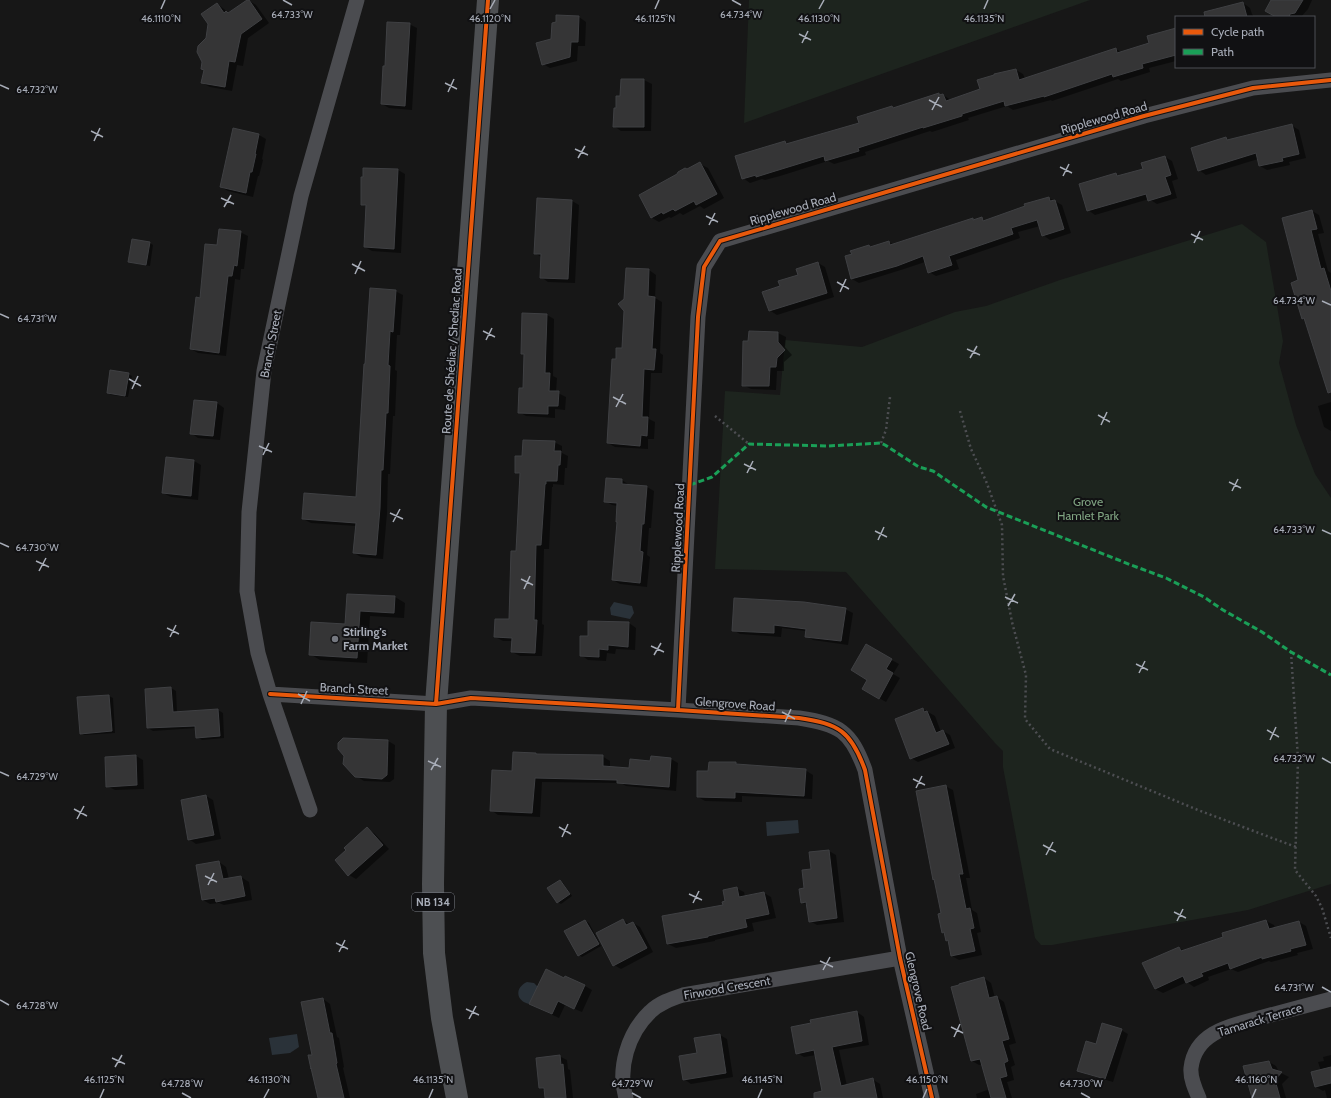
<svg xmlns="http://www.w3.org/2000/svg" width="1331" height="1098" viewBox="0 0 1331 1098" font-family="Cabin,sans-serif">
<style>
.green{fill:#1d241e}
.water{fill:#2a3239}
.shadow{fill:#0007}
.building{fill:#353536;stroke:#3f4043}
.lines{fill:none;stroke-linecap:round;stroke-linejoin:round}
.path{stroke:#4d4e52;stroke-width:2.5;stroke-dasharray:2 3;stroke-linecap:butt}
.minor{stroke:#4b4c50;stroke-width:15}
.primary{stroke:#4d4f52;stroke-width:22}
.quiet{stroke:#1a9f57;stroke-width:3;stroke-dasharray:6 3;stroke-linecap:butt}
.cycleway-casing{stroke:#111113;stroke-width:6}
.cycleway{stroke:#e8590c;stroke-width:4}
.ticks{fill:none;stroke:#a8adb8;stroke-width:1.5}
.poi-dot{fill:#757880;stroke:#111113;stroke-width:1.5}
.labels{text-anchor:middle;stroke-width:4;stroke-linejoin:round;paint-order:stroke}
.shield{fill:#111113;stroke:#7b7e86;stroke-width:1}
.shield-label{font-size:11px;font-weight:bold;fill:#a8adb8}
.street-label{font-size:12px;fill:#a8adb8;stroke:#111113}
.park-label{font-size:12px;fill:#7fa381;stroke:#111113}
.poi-label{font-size:12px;font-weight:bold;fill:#a8adb8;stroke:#111113;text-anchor:start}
.ticks-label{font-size:10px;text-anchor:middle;fill:#a8adb8;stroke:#111113;stroke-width:4;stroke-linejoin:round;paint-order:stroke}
</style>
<rect width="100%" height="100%" fill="#171717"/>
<!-- green -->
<path class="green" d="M749,0H1090L744,123Z
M1242,224L1266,242L1283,341L1279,363L1296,425L1315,474L1331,498V884L1248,910L1052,945H1041L1035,938L1003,767V751L995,743L846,572L715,569L725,391L780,395L785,340L862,347L955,312L986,306L1060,280Z"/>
<!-- water -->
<path class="water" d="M614,602L632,606L634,613L630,619L611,615L610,608Z
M798,820L799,833L767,836L766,822Z
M527,982L534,983L539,988L530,1004C516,1002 514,988 527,982Z
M297,1034L299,1047L290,1053L272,1055L269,1038Z"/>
<!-- shadow -->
<path class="shadow" d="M248,0L256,5L269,23L248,38L243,66L237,65L232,91L210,87L202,83L207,38L217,4L224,9L229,14Z
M1272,0H1312L1308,9L1301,17H1278Z
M1243,3L1250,8L1252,14L1254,17H1222Z
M579,17L586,22L585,46H578L577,61L550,68L543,64Z
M409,24L417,28L412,110L389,108L382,104L386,67Z
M1176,30V61L1149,68L1150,72L1121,81L1118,79L1052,101L1051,100L1013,110L1007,106L968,118L969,120L932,132L930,131L865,152L866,155L834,164L828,161L780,176L765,180L762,179L750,183L743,178L785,142L789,145L860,124L892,107L895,108L939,95L941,96L943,95L951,100L981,90L1016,70L1023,74L1025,79L1116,49L1121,52L1150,44Z
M622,80H644L652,84L651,131H621L614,126L617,109L621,97Z
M1291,125L1299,130L1306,158L1289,162L1290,165L1267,170L1260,166L1258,159L1206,175L1199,170L1226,138L1229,141Z
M259,135L266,139L262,159L263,160L259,176H258L253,197L228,191L221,187Z
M1165,157L1172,161L1178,179L1172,181L1177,198L1157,204L1149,199L1095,215L1088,210L1116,174L1120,177L1144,170Z
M700,164L708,168L724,198L704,209L700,206L683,215L680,213L671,218L669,217L659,222L652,218L678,175Z
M398,170L405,174L401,253L372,251L365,247L367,207L362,204Z
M1049,198L1062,205L1071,233L1050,240L1043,235L1040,226L1018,232L1020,238L956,260L959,269L936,276L929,272L925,262L904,269L859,283L852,279L853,255L869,246L872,247L889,242L894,245L973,219L975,221L982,219L986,221Z
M572,201L579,205L575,283L548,282L541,277V257L535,253Z
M1312,211L1319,215L1324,233L1318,234L1328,271L1331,273V374L1306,320L1303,318L1300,281Z
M240,232L248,236L244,269H241L240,280L235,279L226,356L198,353L191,349L201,299L218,246Z
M150,243L153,245L150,266L133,263L129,261Z
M818,263L825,267L834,297L777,315L769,310L781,287Z
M627,269L649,270L656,275L655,298L662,302L660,353L663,355L662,373H651L649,419L655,422L654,439H648V449L615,447L608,443L617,360L623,349Z
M395,291L403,295L400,335H397L395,370L397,371L395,416H393L390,474H388L387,513L383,559L361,557L354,553L356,526L311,523L303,519L357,498Z
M523,314L547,315L554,319L553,376L557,378L556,392L566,397L565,410L555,409V418L526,416L519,412L524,389L525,355L522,353Z
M750,332L778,333L786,337L785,347L792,355L784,362V371H777L776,390L751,389L743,385Z
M128,374L132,376L128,397L111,395L108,393Z
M1331,402V431L1324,427L1318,406Z
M217,403L224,408L220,440L198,438L191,433Z
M554,442L562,446V453L568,456L567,468H565L564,485L553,484V487H552L549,549H544L542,624L544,625L542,656H520L512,652L513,641H503L495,637L510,620L517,552L521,475L516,472L523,457Z
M167,458L194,461L201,465L198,500L171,497L163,493Z
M622,480L629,485L647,487L654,491L651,528H649L647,555L650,557L647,587L620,584L613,580L618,522H617L618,506L612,505L605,501Z
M348,595L395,597L405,603L404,618L370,616L367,663L320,660L310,654L346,625Z
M845,609L853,613L848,645L813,640L806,636V631L782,628L781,637L740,634L733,630Z
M589,622L629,623L636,628L635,650L616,649L615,654L607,653L606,661L588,660L581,655L588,637Z
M866,646L899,664L893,674L900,678L886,702L863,689L869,679Z
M171,688L176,691L177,712L218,710L223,713L224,738L202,740L197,737L196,728L153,731L148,728Z
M109,696L113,698L115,733L84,735L81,733L78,698Z
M923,709L935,716L941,732L943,731L950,735L955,748L918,762L911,758Z
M343,739L388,741L395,745L394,779L390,782L364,781L356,776Z
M536,754L602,756L610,761V767L630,769L651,762L652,758L671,759L678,763L676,791L626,786L621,783L542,782L540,817L498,815L491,810L513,772Z
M136,756L143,760L144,789L115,790L107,786Z
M736,763L740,766L805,770L813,775L812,799L742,796V802L705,801L698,797L709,772Z
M945,786L953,790L970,878H966L972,910L977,913L981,932L977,933L982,955L959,960L952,956L949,942L947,940L945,934L943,932L942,914L936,880L934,879L917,791Z
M206,796L213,800L221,839L196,844L189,839Z
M367,829L374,833L389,849L356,879L349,875Z
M829,851L836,855L844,922L817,925L810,921L808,906L802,902L812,870Z
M219,862L226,867L229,879L241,877L249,882L252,900L224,905L219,903L210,904L203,900Z
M560,881L563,883L572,896L561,904L557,902Z
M736,888L744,892L745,897L764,893L771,897L776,918L752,923L754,931L715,940V941L676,948L668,944L663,917L724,906Z
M623,920L630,925L633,923L640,927L653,952L621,969L614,965Z
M585,921L589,923L601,946L582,957L579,955Z
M1266,921L1274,925L1275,929L1299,922L1306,926L1313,949L1297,953L1298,955L1271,962L1269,961L1238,972L1231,969L1208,977L1209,980L1194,987L1187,982L1163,993L1155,989L1144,964L1179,948L1185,951L1224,937L1223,933Z
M984,978L991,983L995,998L997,997L1004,1002L1016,1043L1009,1045L1015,1065L1011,1067L1014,1080L1007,1082L1012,1098H977L976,1094L990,1089L983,1064L979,1065L972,1061Z
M564,979L585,986L592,990L582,1012L565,1005L559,1018L538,1008Z
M323,999L330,1004L337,1037L339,1038L344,1067L343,1068L350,1098H319L313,1056Z
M857,1012L864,1017L869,1045L839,1050L847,1086L872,1079L880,1084L883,1098H825L816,1055L804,1057L797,1053Z
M1121,1030L1128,1034L1113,1082L1086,1074L1079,1070L1097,1045Z
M720,1035L727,1039L733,1077L691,1084L684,1079L698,1054Z
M1331,1055V1098H1327L1325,1090L1323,1091L1316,1087L1321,1071L1318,1062L1324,1061L1323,1057Z
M559,1056L567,1060L568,1069L570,1070L573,1098H546V1091L540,1088Z
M1269,1062L1276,1066L1279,1072L1289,1077L1282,1084L1286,1098H1249L1253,1097Z"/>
<!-- building -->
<path class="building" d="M247,0H249L262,19L241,34L235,62L229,61L225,87L201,83L204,70L201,69L202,62L197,52L198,46L206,38L208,24L201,14L217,3L224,13L226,11L228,13Z
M1271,0H1303L1295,13L1290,14L1289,17H1276L1265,11Z
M1243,2L1247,17H1205L1204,12Z
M556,15L579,16L578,42H571L570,57L542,65L536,43L551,39L552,23L556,22Z
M387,22L410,23L405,106L381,104L383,66H385Z
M1176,28V55L1142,64L1143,68L1113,77L1112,74L1044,97V96L1005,106L1004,101L962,114V116L923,128V127L858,148L859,151L825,161L824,156L772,172L756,177V175L742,179L735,156L785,141L786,144L859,123L857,117L892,106L893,108L939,93V95L943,94L946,101L980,89L977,80L994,75V74L1016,69L1019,80L1116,48L1117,53L1149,43L1147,36Z
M621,79H644V127H613L614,108H616V96H620Z
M1292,124L1299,154L1282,158L1283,161L1259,166L1256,153L1198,171L1191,148L1226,137L1227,140Z
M233,128L259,134L255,154H256L252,172H250L246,193L220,187Z
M1165,156L1171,175L1165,177L1171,194L1148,201L1146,194L1087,211L1079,184L1116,173L1117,176L1143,169L1141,163Z
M700,162L717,194L696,205L694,201L675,211L673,209L663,214L662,212L651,218L639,195L677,174L678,172L685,168L687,169Z
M363,168L398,169L394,249L364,247L366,205H361V177H363Z
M1049,197L1050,201L1055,200L1064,229L1042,236L1037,220L1011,228L1013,234L949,256L952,265L928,273L923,256L897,266L851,279L845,256L852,254L850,251L869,245L870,247L889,241L890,245L973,218V220L982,217L983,221L1025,206L1024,204Z
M537,198L572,200L568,279L540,278L541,254H534Z
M1312,210L1317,229L1311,230L1321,269L1324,268L1331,291V392L1328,393L1304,318L1302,319L1291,283L1298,280L1282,218Z
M219,229L241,231L237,266L234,265L232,276H228L219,353L190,349L196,297L200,298L205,244L217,245Z
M132,239L150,242L146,265L128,262Z
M818,262L827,293L769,311L762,292L780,286L778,281L798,275L796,269Z
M626,268L649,269L648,296L655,297L652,349H656L654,370L644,369L642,417H648L647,436L641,435L640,446L607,443L612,359H616V348H622L624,311L618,304L624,299Z
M370,288L396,290L393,332L390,331L388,365L390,366L388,413H386L383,470H381L380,508L376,555L353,553L356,523L302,519L304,493L356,497L364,364H365Z
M522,313L547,314L545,373H550L549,391H559L558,406H548V414L518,413L519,388H523L524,354H521Z
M749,331L778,332V342L785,350L777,358L776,367H770L769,386H742L743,341H748Z
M110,370L129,373L125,396L107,393Z
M194,400L217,402L213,436L190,434Z
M523,440L555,441L554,451H561L560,465H558L557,481H546V484H545L541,545H536L534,620H537L535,653L511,652L512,638L494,637L495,619H509L511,551H516L520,473H515V456H522Z
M166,457L194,460L191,496L162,493Z
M606,478L622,479V484L647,486L644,524H642L640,551L643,552L640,583L612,580L617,522H616L617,503L604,502Z
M347,594L395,596L394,613L360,611L357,658L309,655L311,622L345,624Z
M734,598L804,602L846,608L841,641L805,637L806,629L774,625V633L732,631Z
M588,621L629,622L628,647L608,645V650L599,649V657L580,656V636H588Z
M866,644L892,659L886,669L893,673L879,699L862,689L867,680L851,670Z
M171,687L173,712L218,709L220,736L196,738L195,726L147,728L145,689Z
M109,695L112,731L80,734L77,697Z
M923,708L924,712L927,711L936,733L943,730L949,744L910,759L895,719Z
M343,738L388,740L387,775L382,779L355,777L343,764L344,756L338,749V743Z
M513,752L536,753V754L603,755V766L629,768L630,759L650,761L651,756L671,758L669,787L617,783V780L535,778L532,813L490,811L492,770L512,771Z
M136,755L137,785L106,787L105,757Z
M709,762H736V764L806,769L804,796L735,792V798L697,797V771H708Z
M946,785L963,874H959L966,909L970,908L974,928L970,929L975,951L951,956L948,940L946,941L944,932L942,933L938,914L941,913L934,879L933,880L916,791Z
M206,795L214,835L188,840L181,800Z
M367,827L383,845L348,876L335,860L346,850L344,848Z
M829,850L837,918L809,922L806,902L801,903L799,889L804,888L802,870L811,869L809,852Z
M219,861L223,879L241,876L245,896L216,902L215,898L202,900L196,865Z
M560,880L570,894L557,903L547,888Z
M737,887L739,897L764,892L769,914L745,919L747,927L708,936V937L667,944L662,916L723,905L722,902L725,901L723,890Z
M623,919L626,925L633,922L647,948L613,966L596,933Z
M585,920L599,944L578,956L564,931Z
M1266,920L1269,929L1299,921L1306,945L1290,949L1291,951L1262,959V957L1230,969L1228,963L1201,973L1203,976L1186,983L1183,976L1155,989L1142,963L1179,947L1181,951L1223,937L1222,933Z
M546,969L564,978L565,976L585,985L574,1009L558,1001L552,1014L529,1004Z
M984,977L989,998L997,996L1009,1039L1002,1041L1008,1061L1004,1063L1007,1076L1000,1078L1006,1098H991L980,1059L971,1061L951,987L959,985V984Z
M323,998L330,1033H332L337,1063L336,1064L344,1098H318L311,1068V1069L308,1055H312L301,1002Z
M857,1011L862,1041L832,1047L841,1086L873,1078L877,1098H814V1093L822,1091L814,1050L796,1054L791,1027L811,1023L810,1020Z
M1102,1023L1122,1029L1105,1079L1077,1071L1086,1041L1096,1044Z
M720,1034L726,1073L683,1080L679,1056L697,1053L694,1038Z
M560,1055L561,1065L563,1064L566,1098H545L544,1088H539L536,1058Z
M1269,1061L1272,1069L1282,1072L1275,1080L1280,1098H1252L1243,1066Z
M1331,1067V1083L1315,1087L1311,1072Z"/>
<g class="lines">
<!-- path -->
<path class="path" d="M960,411L971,449L986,481L1002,525L1003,576L1012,622L1026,675L1025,719L1050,749L1198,810L1296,847
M715,416L749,444
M881,443L886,430L890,397
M1291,652L1298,759L1295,870L1316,896L1322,908L1331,938"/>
<!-- minor -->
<path class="minor" d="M270,694L436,704L471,698L678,710L799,718C839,724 851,731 865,770L900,958L932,1098
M678,710L698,317L704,267L720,241L1144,116L1253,88L1331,80
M310,810L270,694L258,653L247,591L249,512L264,371L301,196L357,0
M626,1098C617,1069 628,1033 650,1012C659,1003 671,999 683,995L900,958
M1199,1098C1195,1089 1190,1078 1191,1068C1195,1031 1233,1025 1263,1017C1286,1011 1308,1005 1331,999"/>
<!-- primary -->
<path class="primary" d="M457,1098L442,1018L434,953L433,884L436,704L488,0"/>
<!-- quiet -->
<path class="quiet" d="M690,485L712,477L749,444L828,446L881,443L885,445L919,467L933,471L986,507L1131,565L1166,578L1204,597L1223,610L1262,632L1291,652L1331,675"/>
<defs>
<path id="cycleway" d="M270,694L436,704L471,698L678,710L799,718C839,724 851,731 865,770L900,958L932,1098
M436,704L488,0
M678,710L698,317L704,267L720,241L1144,116L1253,88L1331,80"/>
</defs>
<!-- cycleway casing -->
<use href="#cycleway" class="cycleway-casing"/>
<!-- cycleway -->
<use href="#cycleway" class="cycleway"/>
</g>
<!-- ticks -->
<path class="ticks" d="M283,0L292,5M732,0L741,5M161,9L165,0M490,9L495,0M655,9L659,0M819,9L824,0M984,9L988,0M799,34L811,40M802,43L808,31M445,83L457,89M0,85L9,89M448,92L454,79M929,100L942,107M932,110L939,97M91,131L103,137M94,141L100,128M575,149L588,155M578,158L585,146M1060,167L1072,173M1063,176L1069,164M221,198L234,204M224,207L231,195M706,216L718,222M709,225L715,213M1191,234L1203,240M1194,243L1200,231M352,264L365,271M355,274L361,261M837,282L849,289M840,292L846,279M1322,301L1331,305M0,314L9,318M483,331L495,337M486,340L492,328M967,349L980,355M970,358L977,346M129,379L141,386M132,389L138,376M613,397L626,404M616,407L623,394M1098,415L1110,422M1101,425L1107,412M259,446L272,452M263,455L269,443M744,464L756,470M747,473L753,461M1229,482L1241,488M1232,491L1238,479M390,513L403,519M393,522L400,509M1322,530L1331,534M875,531L887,537M878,540L884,527M0,543L9,547M36,561L49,567M39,571L46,558M521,579L533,585M524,589L530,576M1005,597L1018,603M1008,606L1015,594M167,628L179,634M170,637L176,625M651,646L664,652M654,655L661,643M1136,664L1148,670M1139,673L1145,661M298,694L310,701M301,704L307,691M782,712L795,719M785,722L791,709M1267,730L1279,737M1270,740L1276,727M1322,758L1331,763M428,761L441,767M431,770L438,758M0,772L9,776M913,779L925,785M916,788L922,776M74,809L87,816M77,819L84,806M559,827L571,834M562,837L568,824M1043,845L1056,852M1046,855L1053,842M205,876L217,882M208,885L214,873M689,894L702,900M693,903L699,891M1174,912L1186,918M1177,921L1183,909M336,943L348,949M339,952L345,940M820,961L833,967M823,970L830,957M1322,987L1331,992M0,1000L9,1005M466,1009L479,1015M469,1019L476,1006M951,1027L963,1033M954,1037L960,1024M112,1058L125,1064M115,1067L122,1055M182,1093L191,1098M632,1093L641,1098M1081,1093L1090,1098M100,1098L104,1089M264,1098L269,1089M429,1098L433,1089M758,1098L762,1089M923,1098L927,1089M1252,1098L1256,1089"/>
<!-- markers -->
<circle class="poi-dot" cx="335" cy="639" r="4"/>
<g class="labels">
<!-- shield labels -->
<rect class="shield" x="412" y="893" width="42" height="18" rx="3"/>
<g class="shield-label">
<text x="433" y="906">NB 134</text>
</g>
<!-- street labels -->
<g class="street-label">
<text transform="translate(1104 118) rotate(-16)" y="4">Ripplewood Road</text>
<text transform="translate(793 209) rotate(-16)" y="4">Ripplewood Road</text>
<text transform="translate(271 344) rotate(-79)" y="4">Branch Street</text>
<text transform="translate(452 351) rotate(-86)" y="4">Route de Shédiac / Shediac Road</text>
<text transform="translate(678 528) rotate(-87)" y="4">Ripplewood Road</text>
<text transform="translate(354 689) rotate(3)" y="4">Branch Street</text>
<text transform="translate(735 704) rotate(4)" y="4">Glengrove Road</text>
<text transform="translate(727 988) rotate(-10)" y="4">Firwood Crescent</text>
<text transform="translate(918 991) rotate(77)" y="4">Glengrove Road</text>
<text transform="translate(1260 1020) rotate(-17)" y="4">Tamarack Terrace</text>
</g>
<!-- park labels -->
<g class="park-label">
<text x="1088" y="506">Grove<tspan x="1088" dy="14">Hamlet Park</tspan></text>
</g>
<!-- poi labels -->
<g class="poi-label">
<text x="343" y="636">Stirling's<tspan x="343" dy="14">Farm Market</tspan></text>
</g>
</g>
<g class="ticks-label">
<text x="292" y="18">64.733°W</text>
<text x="741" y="18">64.734°W</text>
<text x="161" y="22">46.1110°N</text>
<text x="490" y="22">46.1120°N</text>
<text x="655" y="22">46.1125°N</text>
<text x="819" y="22">46.1130°N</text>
<text x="984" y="22">46.1135°N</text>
<text x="37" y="93">64.732°W</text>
<text x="1294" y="304">64.734°W</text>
<text x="37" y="322">64.731°W</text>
<text x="1294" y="533">64.733°W</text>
<text x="37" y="551">64.730°W</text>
<text x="1294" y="762">64.732°W</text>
<text x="37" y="780">64.729°W</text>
<text x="1294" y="991">64.731°W</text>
<text x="37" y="1009">64.728°W</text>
<text x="104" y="1083">46.1125°N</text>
<text x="269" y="1083">46.1130°N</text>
<text x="433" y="1083">46.1135°N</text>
<text x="762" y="1083">46.1145°N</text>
<text x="927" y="1083">46.1150°N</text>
<text x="1256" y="1083">46.1160°N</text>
<text x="182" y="1087">64.728°W</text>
<text x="632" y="1087">64.729°W</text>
<text x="1081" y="1087">64.730°W</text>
</g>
<!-- legend -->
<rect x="1175" y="16" width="140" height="52" fill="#111113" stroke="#4d4f55"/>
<rect x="1183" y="29" width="20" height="6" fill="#e8590c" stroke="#4d4f55"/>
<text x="1211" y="36" font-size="12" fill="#a8adb8">Cycle path</text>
<rect x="1183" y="49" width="20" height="6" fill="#1a9f57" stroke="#4d4f55"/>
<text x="1211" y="56" font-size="12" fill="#a8adb8">Path</text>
</svg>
